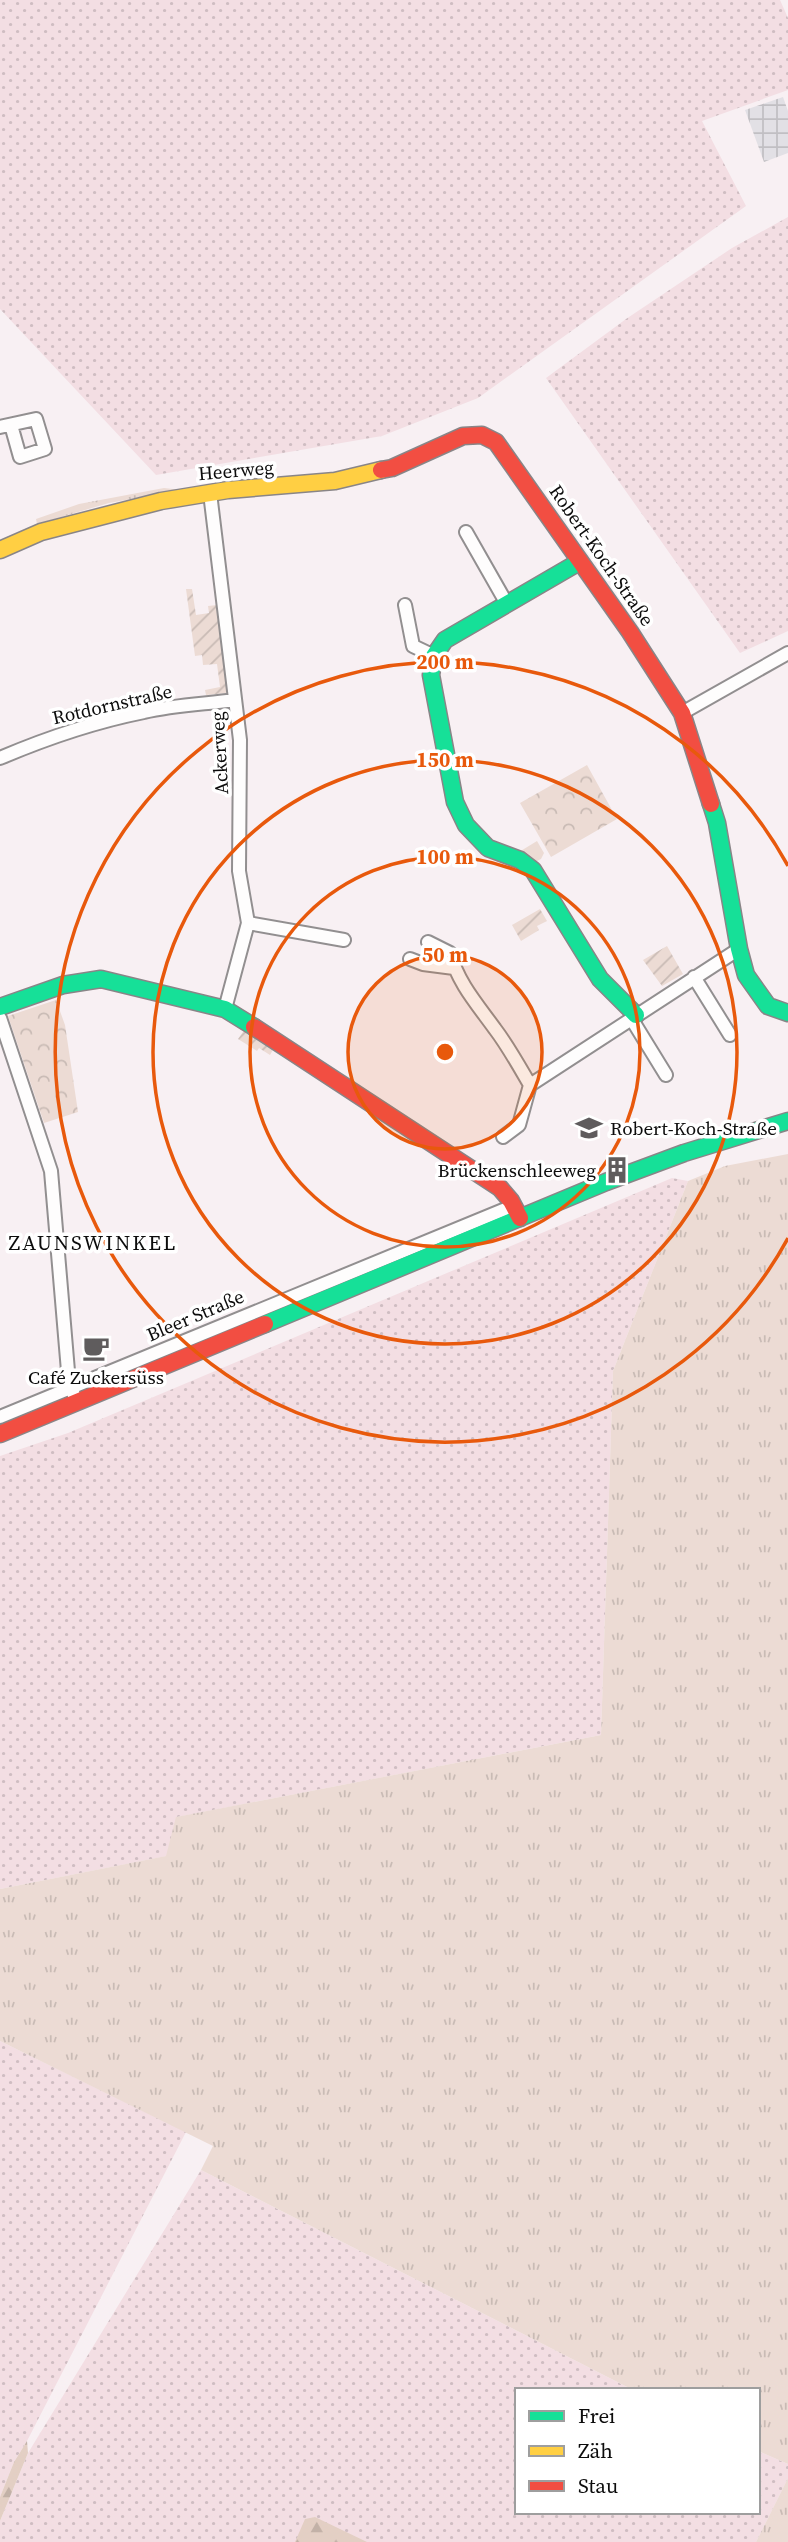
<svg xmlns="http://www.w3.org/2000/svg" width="788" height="2542" viewBox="0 0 788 2542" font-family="'Source Serif 4',serif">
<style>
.industrial{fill:url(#industrial-grid)}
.farmland{fill:url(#farmland-dots)}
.grass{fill:url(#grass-tufts)}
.forest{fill:url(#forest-firs)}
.park{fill:url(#park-crowns)}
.garden{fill:url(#garden-furrows)}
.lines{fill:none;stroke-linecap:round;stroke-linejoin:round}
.street-casing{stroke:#928f90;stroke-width:16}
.fast-casing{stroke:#898587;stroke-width:19}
.slow-casing{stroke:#898587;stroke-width:19}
.jam-casing{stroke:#898587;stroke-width:19}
.street{stroke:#fefdfd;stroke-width:12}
.fast{stroke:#16e098;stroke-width:16}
.slow{stroke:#ffcf43;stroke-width:16}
.jam{stroke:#f24e42;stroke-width:16}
.ring{fill:none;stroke:#e8590c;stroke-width:3.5}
.labels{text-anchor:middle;stroke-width:7;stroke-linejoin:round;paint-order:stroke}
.street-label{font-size:19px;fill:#0c0c0c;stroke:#fff}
.poi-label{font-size:19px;fill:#0c0c0c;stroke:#fff;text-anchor:start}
.neighbourhood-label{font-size:21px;letter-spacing:2px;fill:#0c0c0c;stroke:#fff}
.centre{fill:#e8590c;stroke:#fff;stroke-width:3.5}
.ring-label{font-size:21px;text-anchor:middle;font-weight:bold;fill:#e8590c;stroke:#fff;stroke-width:7;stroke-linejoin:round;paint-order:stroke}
</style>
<defs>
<pattern id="industrial-grid" width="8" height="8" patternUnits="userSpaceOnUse" patternTransform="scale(1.75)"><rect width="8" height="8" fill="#e2e0e5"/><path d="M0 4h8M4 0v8" fill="none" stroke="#c1bfc3"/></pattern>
<pattern id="farmland-dots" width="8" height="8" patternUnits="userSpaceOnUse" patternTransform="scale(1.75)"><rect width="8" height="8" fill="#f3dee3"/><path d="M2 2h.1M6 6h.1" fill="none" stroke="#cfbdc2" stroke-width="1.8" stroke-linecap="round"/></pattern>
<pattern id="grass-tufts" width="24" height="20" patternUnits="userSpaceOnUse" patternTransform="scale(1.75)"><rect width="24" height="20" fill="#ecdbd4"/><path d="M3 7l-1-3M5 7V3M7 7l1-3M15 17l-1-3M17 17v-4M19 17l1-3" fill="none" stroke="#c9bbb5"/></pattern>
<pattern id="forest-firs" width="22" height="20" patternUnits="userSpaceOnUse" patternTransform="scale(1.75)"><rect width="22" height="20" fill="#e3cfc4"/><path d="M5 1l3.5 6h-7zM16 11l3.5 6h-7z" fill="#c2b1a7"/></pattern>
<pattern id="park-crowns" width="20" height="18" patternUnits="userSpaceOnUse" patternTransform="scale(1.75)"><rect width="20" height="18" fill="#ecdbd4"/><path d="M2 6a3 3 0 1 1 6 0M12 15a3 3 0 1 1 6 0" fill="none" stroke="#c9bbb5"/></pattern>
<pattern id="garden-furrows" width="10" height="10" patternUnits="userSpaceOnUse" patternTransform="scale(1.75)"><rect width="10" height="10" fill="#ecdbd4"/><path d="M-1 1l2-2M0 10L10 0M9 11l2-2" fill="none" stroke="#c9bbb5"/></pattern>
</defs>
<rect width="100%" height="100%" fill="#f8f0f3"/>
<!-- industrial -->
<path class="industrial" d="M783,97L788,111V153L764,162L745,110Z"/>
<!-- farmland -->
<path class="farmland" d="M0,0H780L788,18V90L702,121L746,206L478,398L382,436L156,475L0,309Z
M788,217V631L740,653L546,378L626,319L732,248Z
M672,1178L688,1181L613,1371L601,1735L177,1817L167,1856L0,1889V1456L68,1433Z
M0,2041L186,2132L27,2441L14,2462L0,2497Z
M201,2170L633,2390H517V2512H758V2451L788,2464V2478L756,2542H0V2521L28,2453Z"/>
<!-- grass -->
<path class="grass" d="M164,488L182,490L109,503L37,524L36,519L79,504Z
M537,841L544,853L541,859L535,862L519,852Z
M788,1154V2464L758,2451V2390H633L201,2170L213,2146L0,2041V1889L166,1856L176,1817L601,1735L613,1371L688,1181L725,1166Z
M788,2478V2542H756Z"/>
<!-- forest -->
<path class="forest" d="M27,2441L28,2453L0,2521V2497L14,2462Z
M315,2517L367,2542H295L305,2519Z"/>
<!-- park -->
<path class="park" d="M587,765L617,819L551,857L520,803Z
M56,1000L65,1025L78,1112L44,1123L8,1016Z"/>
<!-- garden -->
<path class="garden" d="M186,589H192L196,615L209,613L208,606L217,605L227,693L206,695L205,690L220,687L217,664L203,665L202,655L195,656Z
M540,909L547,921L537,926L539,930L521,941L512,925Z
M667,946L683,974L662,986L643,960Z
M245,1029L274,1048L270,1055L259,1048L257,1051L238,1039Z"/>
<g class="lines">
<defs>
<path id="street" d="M0,427L36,419L45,449L20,457L11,425
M210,493L240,740L239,871L248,923L225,1009
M466,532L507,604
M405,605L413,646L434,656
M682,713L788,653
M0,758C47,738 94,722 144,712C174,705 205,704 235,700
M248,923L344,940
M428,942L450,953C458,983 477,1004 495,1029C508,1046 519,1066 530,1085L519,1125L503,1137
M410,959L423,964L454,968
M694,977L730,1035
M0,1018L51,1171L68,1371L74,1396
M631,1018L666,1075
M530,1085L739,949
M0,1417L513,1206"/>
<path id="fast" d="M579,562L445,640L434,656L431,675L455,802L466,825L488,848L520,860L533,870L600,979L636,1015
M711,804L717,823L739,949L746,975L768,1006L788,1013
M0,1007L63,985L101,979L225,1009L254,1027
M265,1324L606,1182L684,1153L788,1121"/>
<path id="slow" d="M0,550L41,532L161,501L228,490L335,481L381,470"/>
<path id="jam" d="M381,470L392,468L463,436L482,435L496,442L630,632L682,713L711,804
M254,1027L500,1188L511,1201L520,1218
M0,1434L265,1324"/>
</defs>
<!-- street casing -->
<use href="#street" class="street-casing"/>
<!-- fast casing -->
<use href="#fast" class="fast-casing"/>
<!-- slow casing -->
<use href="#slow" class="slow-casing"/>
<!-- jam casing -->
<use href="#jam" class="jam-casing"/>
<!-- street -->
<use href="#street" class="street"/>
<!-- fast -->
<use href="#fast" class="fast"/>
<!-- slow -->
<use href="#slow" class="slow"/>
<!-- jam -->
<use href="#jam" class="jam"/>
</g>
<!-- distance rings -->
<circle cx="445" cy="1052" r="97" fill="#e8590c" fill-opacity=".12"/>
<g class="ring">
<circle cx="445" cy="1052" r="97"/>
<circle cx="445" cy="1052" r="195"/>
<circle cx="445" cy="1052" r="292"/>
<path d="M788 1238A390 390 0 1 1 788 866"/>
</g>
<!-- icons -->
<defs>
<symbol id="school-bare" viewBox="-9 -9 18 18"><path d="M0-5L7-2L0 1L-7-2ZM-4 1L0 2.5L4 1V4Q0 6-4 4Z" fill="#5f5c5d" stroke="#fff" stroke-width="2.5" paint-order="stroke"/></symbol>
<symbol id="building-bare" viewBox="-9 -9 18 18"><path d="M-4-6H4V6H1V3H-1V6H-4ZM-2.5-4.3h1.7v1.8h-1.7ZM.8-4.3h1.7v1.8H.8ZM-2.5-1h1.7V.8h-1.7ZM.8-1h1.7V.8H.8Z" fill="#5f5c5d" stroke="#fff" stroke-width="2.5" paint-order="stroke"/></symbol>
<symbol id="cafe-bare" viewBox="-9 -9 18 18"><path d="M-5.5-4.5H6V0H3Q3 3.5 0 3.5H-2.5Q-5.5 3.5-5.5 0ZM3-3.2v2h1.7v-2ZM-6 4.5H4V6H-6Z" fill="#5f5c5d" stroke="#fff" stroke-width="2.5" paint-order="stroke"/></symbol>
</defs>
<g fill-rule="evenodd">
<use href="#school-bare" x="570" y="1109" width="38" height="38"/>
<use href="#building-bare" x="598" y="1151" width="38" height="38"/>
<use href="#cafe-bare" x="77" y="1329" width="38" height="38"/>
</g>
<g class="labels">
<!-- street labels -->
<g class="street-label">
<text transform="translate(236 470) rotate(-5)" y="7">Heerweg</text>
<text transform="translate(602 555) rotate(55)" y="7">Robert-Koch-Straße</text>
<text transform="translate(112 704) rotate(-13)" y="7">Rotdornstraße</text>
<text transform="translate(219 753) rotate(-93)" y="7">Ackerweg</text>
<text transform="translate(195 1315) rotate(-23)" y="7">Bleer Straße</text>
</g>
<!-- poi labels -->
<g class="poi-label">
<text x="610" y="1135">Robert-Koch-Straße</text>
<text x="596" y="1177" text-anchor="end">Brückenschleeweg</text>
<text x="96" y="1384" text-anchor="middle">Café Zuckersüss</text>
</g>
<!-- neighbourhood labels -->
<g class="neighbourhood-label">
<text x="93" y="1250">ZAUNSWINKEL</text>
</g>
</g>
<circle cx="445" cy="1052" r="10" class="centre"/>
<g class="ring-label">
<text x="445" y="669">200 m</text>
<text x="445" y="767">150 m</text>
<text x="445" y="864">100 m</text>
<text x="445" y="962">50 m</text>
</g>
<!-- legend -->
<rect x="515" y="2388" width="245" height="126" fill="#ffffff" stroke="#9e9e9e" stroke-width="2"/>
<rect x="529" y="2411" width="35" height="10" fill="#16e098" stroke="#9e9e9e" stroke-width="2"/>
<text x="578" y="2423" font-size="21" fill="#0c0c0c">Frei</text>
<rect x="529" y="2446" width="35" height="10" fill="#ffcf43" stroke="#9e9e9e" stroke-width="2"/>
<text x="578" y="2458" font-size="21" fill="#0c0c0c">Zäh</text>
<rect x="529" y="2481" width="35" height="10" fill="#f24e42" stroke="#9e9e9e" stroke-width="2"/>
<text x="578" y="2493" font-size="21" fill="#0c0c0c">Stau</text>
</svg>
